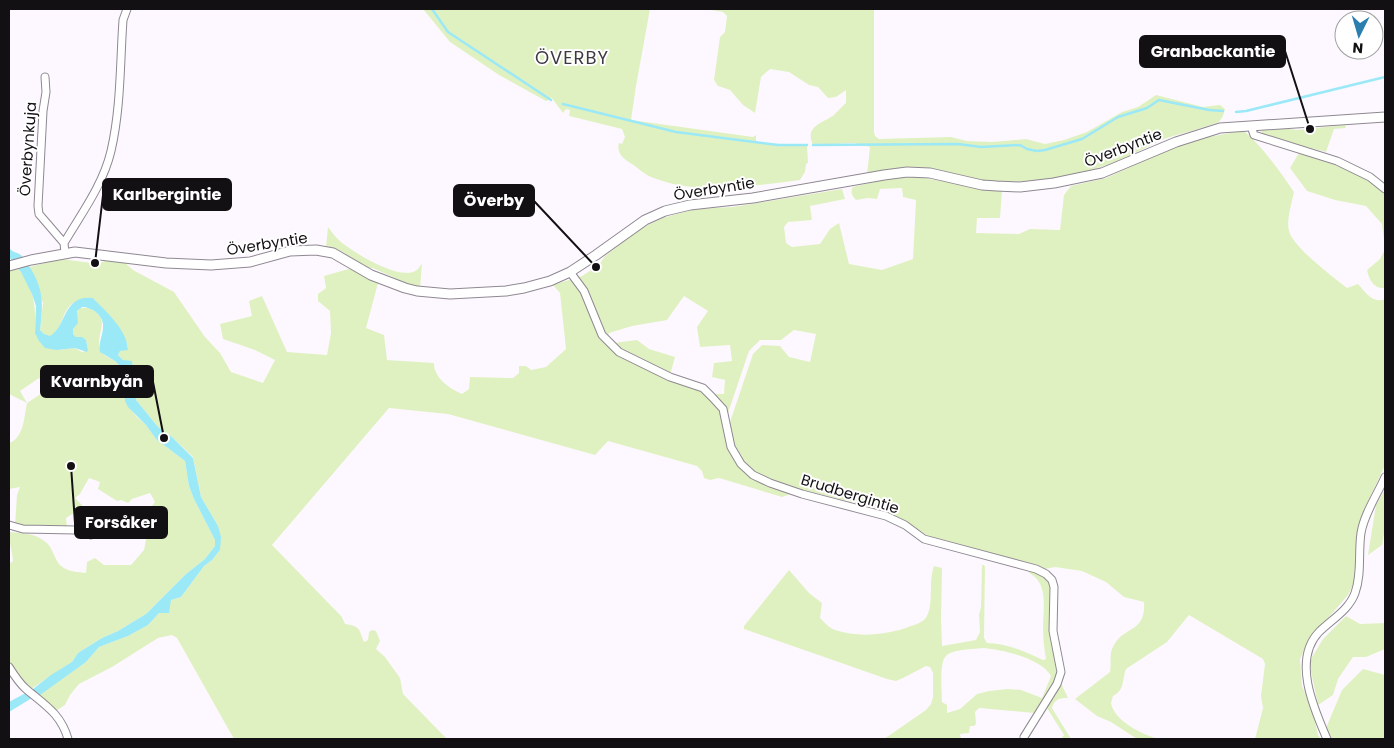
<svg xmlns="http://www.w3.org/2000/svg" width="1394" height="748" viewBox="0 0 1394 748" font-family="Poppins,sans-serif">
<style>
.green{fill:#e0f1c1;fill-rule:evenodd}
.water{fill:#9be8f7}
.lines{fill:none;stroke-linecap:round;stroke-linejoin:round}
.stream{stroke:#9be8f7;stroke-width:2.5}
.minor-casing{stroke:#8f8892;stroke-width:9}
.tertiary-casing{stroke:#8f8892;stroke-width:11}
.minor{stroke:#fff;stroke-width:7}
.tertiary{stroke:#fff;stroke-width:9}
.labels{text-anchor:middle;stroke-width:4;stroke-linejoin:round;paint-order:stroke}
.street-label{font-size:15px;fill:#131014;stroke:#fff}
.quarter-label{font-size:18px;letter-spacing:1px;fill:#3f3942;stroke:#fff}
.leader{fill:none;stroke:#131014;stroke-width:2}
.callout-dot{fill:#131014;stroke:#fff;stroke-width:2}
.callout{fill:#131014;stroke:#131014;stroke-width:2}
.callout-label{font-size:16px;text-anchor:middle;font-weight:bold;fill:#fff}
</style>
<rect width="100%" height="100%" fill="#fdf8ff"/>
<!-- green -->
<path class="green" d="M423,9H650L636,86L631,120L753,137L756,135V141L758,143L807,145L808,163L806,164L805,172L800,180C752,186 698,196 651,177C644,174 638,168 632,164C624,159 616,154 619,143L622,144L625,137L622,129L569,116L570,110L566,109L563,113L551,97V99L546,101L499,75L450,42Z
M705,9H874V132L875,136L879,139L951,137L967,141L992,142L1026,139L1045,144L1064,140L1087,132L1122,112L1138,107L1156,95L1203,107L1220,105L1225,109L1223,116L1219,122C1201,129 1182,133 1164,139C1149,145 1135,154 1120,160C1083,175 1041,182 1001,182C975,182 952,172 927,168C907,164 886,170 867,175L870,147L854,143L813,145C804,126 823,123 834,115C838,111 842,106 846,103V90L836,97L828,98L818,87L809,85L789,72L770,69L761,77L755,113L743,105L730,90L718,86L714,80L720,37L725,32L727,16L723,12Z
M1345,125L1346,128L1334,129L1326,152L1264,136L1261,131L1263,129L1283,128L1296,130Z
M1236,132H1245C1262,146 1281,173 1294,192C1292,202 1286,221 1289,231C1294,248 1332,276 1347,288L1358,284C1366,293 1373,304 1385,299V465L1366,506L1357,542L1354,583L1348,595L1309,640L1300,659L1302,686L1312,709L1318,735L1321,739H1255L1263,708L1261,696L1265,664L1263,659L1189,615L1167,642L1126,669C1122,680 1125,690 1113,696L1111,703C1114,721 1143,735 1159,739H1137L1111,722L1097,716L1075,699L1110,672C1112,661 1108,655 1114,645C1124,626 1146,633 1144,602L1124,597L1106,582L1082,571L1055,567L1045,569L930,537L903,520L876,508L803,490L782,497L719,478L710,480L704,478L702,471L697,466L608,441L595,455L448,414L389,408L272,545L342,617L345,624C361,626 359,630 364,642L368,640L369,632L372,630L376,631L380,641L376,649L385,657L400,678L403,694L447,739H234L177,638L172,635L158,638L112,667L79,684L70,695L65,705L56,711L37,696L86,662L99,647L128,636L148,625L171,600L181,597L204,566L212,560L220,550L218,526L201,497L193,457L172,437L158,427L136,400L123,360L118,355L120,351L128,349L127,343L124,337L93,298C87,299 78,300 73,303C61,312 63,329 50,337L44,334L40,330L43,303L29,267L62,259L98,264L107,260L124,262L133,270L174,292L205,337L220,353L231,372L263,383L275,360L255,350L223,339L220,324L252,316L249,301L262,296L287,352L327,355L331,333L330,311L318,301V294L326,288L324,276L352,268L378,283L366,328L384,335L387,360L434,363C434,378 449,388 462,394L469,389L470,377L513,378L519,373V366H526L531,370L546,367L566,349L560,293L553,285L582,276L599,265L605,256L640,229L662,218L696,209L733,207L842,189L845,199L810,206L812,220L788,222L784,227L786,243L792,247L820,244L830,229L839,223L849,264L882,270L913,259L916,200L903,197L902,188L880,189L877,199L868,198L856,200C852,196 850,192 853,187L891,178L917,177L1002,191L1000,218H977L976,233L1019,234L1030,229L1060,230L1064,195L1071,186L1106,178L1170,149L1203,138ZM684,296L708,311L697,327L700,347L730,345L732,361L714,363L712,377L725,380L724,394H713L727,408L728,413L749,351L760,340H781L794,330L816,334L810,362L789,357L780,346L762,345L753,354L729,425L710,398L700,390L669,379L675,357L649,349L637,340L605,344L609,333L632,326L667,320Z
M1299,153L1335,165L1366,179L1385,194L1384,288C1374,289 1369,280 1367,270L1380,259L1385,249L1382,224L1366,206L1335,200L1307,191L1290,168Z
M328,227C332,232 336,238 341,242C355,253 400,282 417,270C417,270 421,265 422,264L420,288L412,286L373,268H367L341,251L326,247Z
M18,268C35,289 36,308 35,333L57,350L75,348L82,352L88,350L86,340L82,338L76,337L73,334V329L78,322L76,315L79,308H89C110,318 99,328 99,344C99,347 103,352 104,355L115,361L121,367L125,379V401L136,416L146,425L156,439L185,461L189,486L194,499L215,540V546L205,559L186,574L146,614L118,631L102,638L78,653L72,662L31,689L22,681L9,661V564L13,561C12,550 9,542 9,532C20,533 34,533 43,540C51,545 52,551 56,559C61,571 75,572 86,573L87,562L95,558L104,565H131L144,550L149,524L146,520L148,511L155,502L150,493L132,499L128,503L121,500L117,501L98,489L100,482L89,478L80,494L75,498L82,505L81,508L66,518L67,527L33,528L15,525L17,495L20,487L9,489V443C24,438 24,417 27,403L9,394V271ZM39,378L47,390L27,403L20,391Z
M1385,489V528L1382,545L1368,555L1376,505Z
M982,565H984L985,567L984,638L987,643C1006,643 1026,652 1043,660L1046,659C1044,649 1043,638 1043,627C1043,609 1049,583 1029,573V571C1042,574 1047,577 1051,589L1058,667L1057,679L1034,713L979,708L975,712L976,724L974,726H970L969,733L960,734L961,739H884L926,710L931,704L933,697V673L930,667L926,666L903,678L896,681L887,679L744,629V626L789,570L809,593L822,603L820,618C824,622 829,628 835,630C859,638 888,635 911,626C917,624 924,622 927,616C934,602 928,582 934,566L942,568L941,619L942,646L976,640L980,632L979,615L981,607ZM984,648C1003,650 1041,658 1051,676L1042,698L1021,690L1008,689L989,691L977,694L960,709L947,713V705L942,702C942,692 939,662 946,656C952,649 975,649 984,648Z
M1346,616L1360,624L1385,623V649L1366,657H1353L1338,679L1333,695L1318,705L1309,662L1323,639Z
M1363,669L1385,675V739H1332L1326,728L1342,690Z
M1061,683L1068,698C1060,698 1054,699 1052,708L1071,739H1061L1064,735L1047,708V704Z"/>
<!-- water -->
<path class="water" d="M9,248C13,253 18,252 22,256C26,259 28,265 31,269C44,291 43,305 40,330L44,334L50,336C67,326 63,294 93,298C106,312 127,329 128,350L120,351L118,355L123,360L132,361L136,400L158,427L172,437L193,458L201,497L218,526L221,537L220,550L212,560L204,566L181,597L171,600L169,613H159L148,625L128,636L99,647L86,662L40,695L32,698L9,712V702L33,689L51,675L72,662L78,653L102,638L118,631L146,614L186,574L205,559L215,546V540L194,499L189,486L185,461L156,439L146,425L128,407L125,401V379L121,367L115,361L100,352C98,343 104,333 103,324C102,314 91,307 82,307L77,311L78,323L73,329V334L76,337H82L86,340L88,350L87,352L75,348L57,350L45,348L39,341L35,333L36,306L32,294L21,272L9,257Z"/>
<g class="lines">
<!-- stream -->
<path class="stream" d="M432,9L448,32L551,100
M563,104L676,132L778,145H807
M1236,112L1246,111L1385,77
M813,145L958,144L981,147L1020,145L1027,149L1037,151L1045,150L1082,139L1118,117L1147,108L1159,100L1209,110L1223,111"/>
<defs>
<path id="minor" d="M45,77L46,92L43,111L38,206L39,214L64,243
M1251,126L1254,135L1337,161L1370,177L1385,189
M65,253L64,243C81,214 103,185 111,151C121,108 120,63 123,20L127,9
M570,272L584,291L602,335L619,352L670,377L703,388L712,397L723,409L731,447L741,464L753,475L770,483L802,494L886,516L905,525L924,539L1036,569L1046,574L1052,580L1054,587L1053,631L1061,672L1057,684L1024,737
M9,525L23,529L76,530L91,535
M9,667C14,675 19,683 26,689C45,705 61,714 68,739
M1327,739C1314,709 1292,660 1319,632C1331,620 1349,610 1355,593C1362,574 1358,553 1361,533C1364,514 1377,495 1385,477"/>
<path id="tertiary" d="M9,266L31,260L75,252L166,263L211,265L250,262L290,251L316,250L333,253L371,275L405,288L417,291L450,294L506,291L524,288L550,281L570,272L596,255L645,220L665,211L690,205L753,198L884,175L907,172L930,173L982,185L997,186L1020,187L1054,183L1102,173L1176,142L1220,128L1385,117"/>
</defs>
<!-- minor casing -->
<use href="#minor" class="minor-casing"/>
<!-- tertiary casing -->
<use href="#tertiary" class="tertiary-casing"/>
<!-- minor -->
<use href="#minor" class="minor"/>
<!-- tertiary -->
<use href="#tertiary" class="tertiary"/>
</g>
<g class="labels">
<!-- street labels -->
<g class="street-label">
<text transform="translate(1123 148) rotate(-21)" y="5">Överbyntie</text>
<text transform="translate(28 149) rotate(-86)" y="5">Överbynkuja</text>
<text transform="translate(714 189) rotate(-9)" y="5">Överbyntie</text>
<text transform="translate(267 244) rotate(-9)" y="5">Överbyntie</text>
<text transform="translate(850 494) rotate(17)" y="5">Brudbergintie</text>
</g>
<!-- quarter labels -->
<g class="quarter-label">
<text x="572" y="64">ÖVERBY</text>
</g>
</g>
<!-- callouts -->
<path class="leader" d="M1310 129L1285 51M95 263L103 195M596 267L534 201M164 438L153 382M71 466L75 523"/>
<g class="callout-dot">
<circle cx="1310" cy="129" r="5"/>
<circle cx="95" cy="263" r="5"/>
<circle cx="596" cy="267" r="5"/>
<circle cx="164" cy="438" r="5"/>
<circle cx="71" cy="466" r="5"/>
</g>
<g class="callout">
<rect x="1140" y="36" width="145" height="31" rx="5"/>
<rect x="103" y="179" width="128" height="31" rx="5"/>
<rect x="454" y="185" width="80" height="31" rx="5"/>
<rect x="41" y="366" width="112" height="31" rx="5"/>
<rect x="75" y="507" width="92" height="31" rx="5"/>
</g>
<g class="callout-label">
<text x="1213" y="57">Granbackantie</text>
<text x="167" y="200">Karlbergintie</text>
<text x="494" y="206">Överby</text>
<text x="97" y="387">Kvarnbyån</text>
<text x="121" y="528">Forsåker</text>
</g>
<!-- border -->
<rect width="1394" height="748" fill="none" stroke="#131014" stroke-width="20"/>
<!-- north arrow -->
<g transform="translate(1359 35) rotate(185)"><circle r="24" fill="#ffffff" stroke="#a19fa1"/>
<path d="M0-4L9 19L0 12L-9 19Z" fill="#2a7faf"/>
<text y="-8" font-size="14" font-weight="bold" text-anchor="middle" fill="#131014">N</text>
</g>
</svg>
